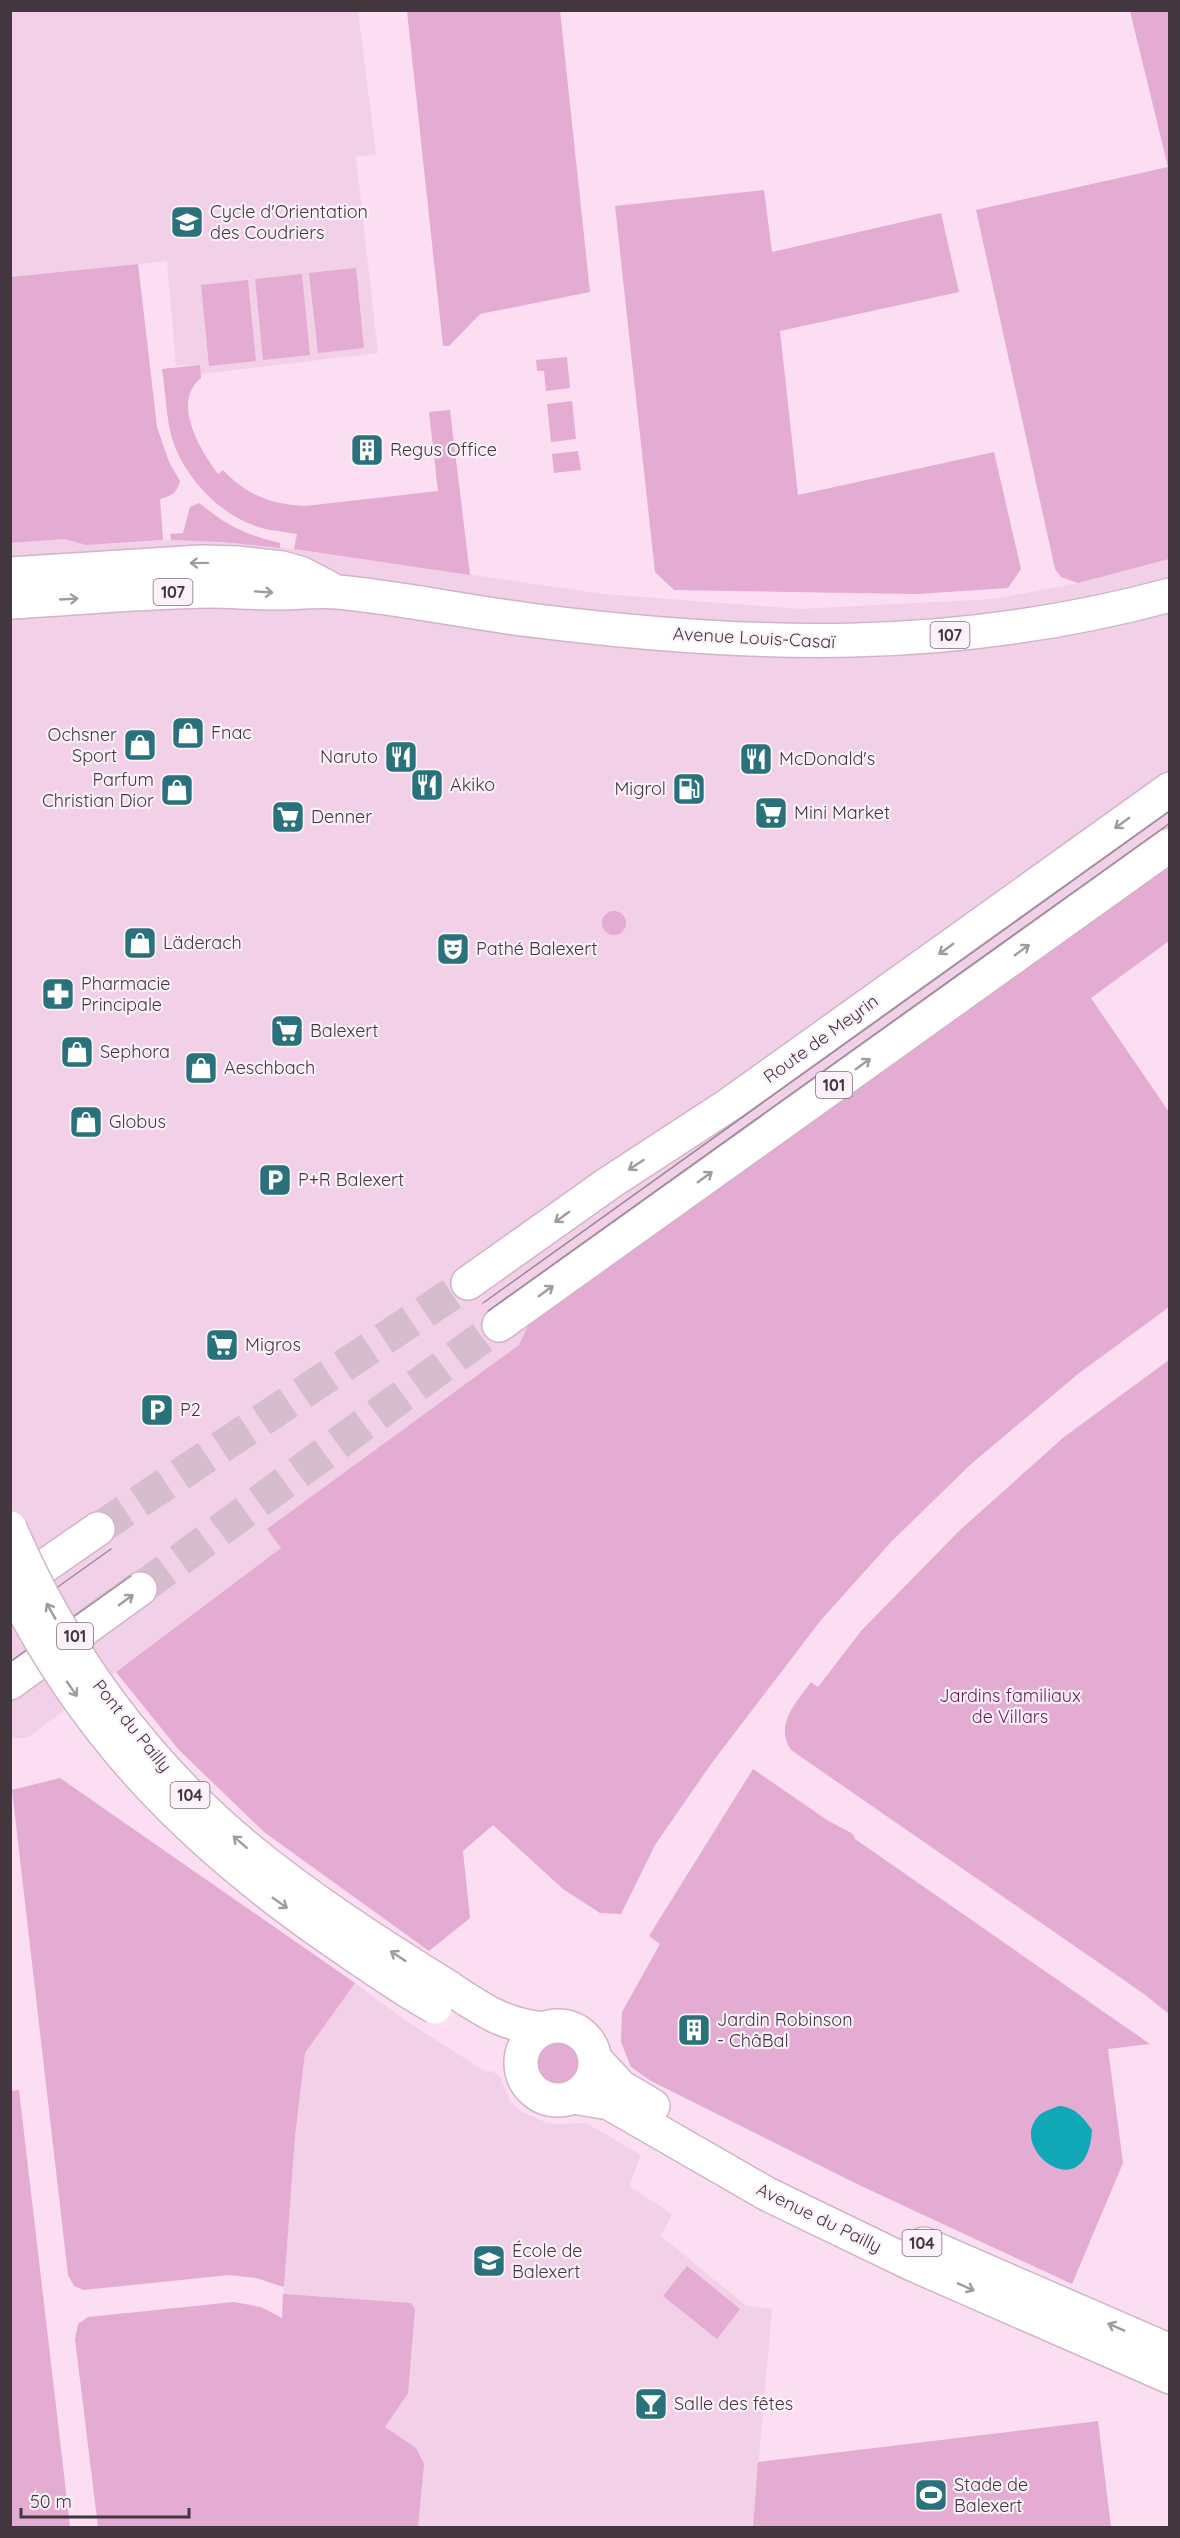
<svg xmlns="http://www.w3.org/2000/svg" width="1180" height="2538" viewBox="0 0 1180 2538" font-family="Quicksand,sans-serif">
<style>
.built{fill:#f2d0e8}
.green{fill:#e4abd3}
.water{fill:#10a7b6}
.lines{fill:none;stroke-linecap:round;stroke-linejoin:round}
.primary-tunnel{stroke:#d6bdce;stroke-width:33;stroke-dasharray:33 16;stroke-linecap:butt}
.primary-casing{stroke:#d0b5c7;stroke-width:36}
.primary{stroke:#fff;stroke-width:33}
.tram{stroke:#9b8795;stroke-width:1.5}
.primary-bridge-casing{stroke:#d0b5c7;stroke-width:36;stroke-linecap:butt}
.primary-bridge{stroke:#fff;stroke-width:33}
.oneway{stroke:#a09b9f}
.labels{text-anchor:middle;stroke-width:4.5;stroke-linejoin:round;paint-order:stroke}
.shield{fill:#fdf2f9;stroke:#7a6f77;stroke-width:1.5}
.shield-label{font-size:16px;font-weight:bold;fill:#42373f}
.poi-label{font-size:18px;fill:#42373f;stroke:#fdf2f9;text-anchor:start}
.street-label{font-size:18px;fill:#42373f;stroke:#fdf2f9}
.park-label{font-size:18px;fill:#6b155a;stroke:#fdf2f9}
</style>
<rect width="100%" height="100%" fill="#fbdef2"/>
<!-- built -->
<path class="built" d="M11,11H358L376,154L356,157L378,353L200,374L199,365L176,366L167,261L11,277Z
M65,539L86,545L171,540L222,542L294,549L603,594L801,609L993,599L1078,583L1169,559V859L534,1313L519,1345L268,1529L281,1548L27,1738H11V543Z
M355,1983L405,2020L486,2072L492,2071L500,2077L510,2101L520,2111L545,2122L558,2124L586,2123L641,2155L629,2186L672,2214L661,2236L745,2305L772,2309L753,2527H378L280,2460L284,2287L295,2137L305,2053Z"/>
<!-- green -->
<path class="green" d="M407,11H560L590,292L480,314L449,346H443Z
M1130,11H1169V559L1078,583L1061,577L1055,569L976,210L1168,167Z
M764,190L772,252L941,213L959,292L780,331L798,495L994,452L1021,569L1008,588L917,594L674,590L655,572L615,206Z
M138,264L157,427L169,462L180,481C177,493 171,496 160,499L163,540L86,545L65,539L11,543V277Z
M356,268L364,348L318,353L309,273Z
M302,274L310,355L263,360L255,279Z
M248,280L256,361L209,366L201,285Z
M567,357L570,388L546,391L544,371H537L536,360Z
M200,365L201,378C171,402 200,450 218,474L223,470C246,495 271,504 305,506L438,491L429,412L450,410L470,575L294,549L297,534C286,532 275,531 265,529C225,519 190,484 175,447C166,424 166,394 162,369Z
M572,401L576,439L551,442L547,404Z
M578,451L581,470L554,473L552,454Z
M199,503C228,526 243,534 280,543V548L222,542L171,540L170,534L183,533L190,507Z
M1169,859V941L1091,998L1169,1112V1307L1078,1374L970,1465L892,1541L821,1620L711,1764L655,1845L621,1914L600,1913L563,1889L493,1825L463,1851L470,1918L429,1951L264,1832L178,1749L116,1672L281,1548L267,1529L519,1345L534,1313Z
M602 923a12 12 0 1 1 24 0a12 12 0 1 1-24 0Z
M1169,1360L1170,2014H1169L1144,1994L791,1750C774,1725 796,1703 811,1682L818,1687L861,1631L960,1530L1064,1437Z
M753,1769L827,1820L853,1834L855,1839L1150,2044L1108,2049L1123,2163L1072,2284L857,2184L651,2081L631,2067L621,2042L622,2012L660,1944L649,1936Z
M60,1778L355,1983L305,2053L295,2137L284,2287L256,2278L229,2275L84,2290L74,2286L68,2275L12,1790Z
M537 2064a21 21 0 1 1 42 0a21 21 0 1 1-42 0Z
M19,2090L65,2483L70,2527H11L10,2091Z
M687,2266L740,2309L717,2339L663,2296Z
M283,2294L411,2303L415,2309L408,2393L385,2427L416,2448L424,2464L418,2527H98L75,2339L78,2324L88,2317L234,2302L261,2307L282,2318Z
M1098,2421L1111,2527H753L758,2462Z"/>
<!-- water -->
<path class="water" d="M1059,2106C1075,2107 1084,2118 1092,2130C1087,2213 1001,2145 1042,2113C1047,2110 1054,2108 1059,2106Z"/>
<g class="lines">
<!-- primary-tunnel -->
<path class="primary-tunnel" d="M98,1529L468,1283
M140,1589L499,1325"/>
<defs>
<path id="primary" d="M10,574L201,562L238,563L282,568L300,573L329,588
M10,602C77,598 143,592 210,591C231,591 252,593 274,593C295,593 317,590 338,592C402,598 466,612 530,620C751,648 952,654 1170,595
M468,1283L609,1183L730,1104L1170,789
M499,1325L1170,845
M10,1590L98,1529
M10,1683L140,1589
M448,1987C481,2009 503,2025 544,2029
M521 2063a37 37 0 1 1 74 0a37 37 0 1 1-74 0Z
M595,2059L621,2087L653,2106
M573,2097L609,2103L767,2194L912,2264L1170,2377
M924,2244L1170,2351"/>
</defs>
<!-- primary casing -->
<use href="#primary" class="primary-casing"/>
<!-- primary -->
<use href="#primary" class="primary"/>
<!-- tram -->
<path class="tram" d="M483,1303L1170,811
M488,1311L1170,823
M10,1621L111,1549
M10,1662L131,1576"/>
<defs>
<path id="primary-bridge" d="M10,1528C62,1651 144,1762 246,1847C309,1899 379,1944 448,1987
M10,1584C87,1738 192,1843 332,1940C366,1963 399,1987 435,2007"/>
</defs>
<!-- primary-bridge casing -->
<use href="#primary-bridge" class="primary-bridge-casing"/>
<!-- primary-bridge -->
<use href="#primary-bridge" class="primary-bridge"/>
</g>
<!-- one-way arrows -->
<defs><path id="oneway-shaft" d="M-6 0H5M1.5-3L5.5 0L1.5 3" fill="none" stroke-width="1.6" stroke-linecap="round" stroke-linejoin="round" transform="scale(1.5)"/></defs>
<g class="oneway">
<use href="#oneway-shaft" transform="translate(199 563) rotate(179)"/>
<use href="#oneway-shaft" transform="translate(264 592) rotate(4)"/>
<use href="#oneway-shaft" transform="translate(69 599) rotate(-3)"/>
<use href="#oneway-shaft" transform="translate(1122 823) rotate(144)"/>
<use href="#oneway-shaft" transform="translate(946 949) rotate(144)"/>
<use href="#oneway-shaft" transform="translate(1022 950) rotate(-36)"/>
<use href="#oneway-shaft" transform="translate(863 1064) rotate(-36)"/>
<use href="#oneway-shaft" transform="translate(636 1165) rotate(147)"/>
<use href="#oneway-shaft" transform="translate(705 1177) rotate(-36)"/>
<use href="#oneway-shaft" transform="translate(562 1217) rotate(144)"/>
<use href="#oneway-shaft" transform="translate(546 1291) rotate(-36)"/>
<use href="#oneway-shaft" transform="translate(126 1600) rotate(-36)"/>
<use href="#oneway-shaft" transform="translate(51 1611) rotate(-120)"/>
<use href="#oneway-shaft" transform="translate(72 1689) rotate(55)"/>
<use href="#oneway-shaft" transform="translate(240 1842) rotate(-139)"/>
<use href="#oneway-shaft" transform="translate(280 1903) rotate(35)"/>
<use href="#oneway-shaft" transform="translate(398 1956) rotate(-147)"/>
<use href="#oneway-shaft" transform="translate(966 2287) rotate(24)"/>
<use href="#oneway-shaft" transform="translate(1116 2327) rotate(-156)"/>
</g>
<!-- icons -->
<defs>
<symbol id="school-square" viewBox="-11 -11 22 22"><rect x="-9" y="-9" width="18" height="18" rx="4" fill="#29727b" stroke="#fdf2f9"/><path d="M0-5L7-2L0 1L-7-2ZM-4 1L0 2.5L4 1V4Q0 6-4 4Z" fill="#fff"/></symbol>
<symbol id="building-square" viewBox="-11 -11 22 22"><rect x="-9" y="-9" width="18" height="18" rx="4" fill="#29727b" stroke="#fdf2f9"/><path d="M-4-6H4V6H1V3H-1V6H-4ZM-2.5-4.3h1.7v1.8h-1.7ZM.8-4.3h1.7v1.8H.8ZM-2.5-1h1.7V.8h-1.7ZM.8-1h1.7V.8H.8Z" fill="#fff"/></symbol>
<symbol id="shop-square" viewBox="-11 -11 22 22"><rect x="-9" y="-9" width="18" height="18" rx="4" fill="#29727b" stroke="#fdf2f9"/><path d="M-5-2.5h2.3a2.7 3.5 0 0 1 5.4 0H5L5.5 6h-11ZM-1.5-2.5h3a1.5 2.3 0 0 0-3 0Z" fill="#fff"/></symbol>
<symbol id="restaurant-square" viewBox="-11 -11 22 22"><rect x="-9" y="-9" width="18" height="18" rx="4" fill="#29727b" stroke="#fdf2f9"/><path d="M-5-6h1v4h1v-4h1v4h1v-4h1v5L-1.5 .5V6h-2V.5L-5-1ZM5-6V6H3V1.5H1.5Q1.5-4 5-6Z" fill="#fff"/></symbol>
<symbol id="fuel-square" viewBox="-11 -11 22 22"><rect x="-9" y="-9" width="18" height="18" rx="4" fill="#29727b" stroke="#fdf2f9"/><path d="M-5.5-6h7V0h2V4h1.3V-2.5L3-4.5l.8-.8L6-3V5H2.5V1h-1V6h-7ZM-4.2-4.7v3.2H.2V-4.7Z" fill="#fff"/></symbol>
<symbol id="supermarket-square" viewBox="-11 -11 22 22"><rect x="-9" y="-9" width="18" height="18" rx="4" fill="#29727b" stroke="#fdf2f9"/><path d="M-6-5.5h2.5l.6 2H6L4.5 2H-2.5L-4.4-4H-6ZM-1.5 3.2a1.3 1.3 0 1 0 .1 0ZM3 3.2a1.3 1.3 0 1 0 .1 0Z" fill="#fff"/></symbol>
<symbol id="theatre-square" viewBox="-11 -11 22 22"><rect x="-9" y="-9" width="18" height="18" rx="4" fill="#29727b" stroke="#fdf2f9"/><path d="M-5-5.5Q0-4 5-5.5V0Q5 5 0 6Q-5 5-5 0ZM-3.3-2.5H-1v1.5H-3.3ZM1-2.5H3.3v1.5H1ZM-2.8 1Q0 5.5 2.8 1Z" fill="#fff"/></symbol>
<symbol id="pharmacy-square" viewBox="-11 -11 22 22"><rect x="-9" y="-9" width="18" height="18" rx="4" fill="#29727b" stroke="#fdf2f9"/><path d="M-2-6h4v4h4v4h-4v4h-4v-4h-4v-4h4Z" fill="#fff"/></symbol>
<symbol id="parking-square" viewBox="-11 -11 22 22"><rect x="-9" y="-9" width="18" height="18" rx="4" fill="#29727b" stroke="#fdf2f9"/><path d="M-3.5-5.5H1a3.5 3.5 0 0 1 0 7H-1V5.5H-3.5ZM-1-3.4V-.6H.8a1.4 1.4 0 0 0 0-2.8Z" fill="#fff"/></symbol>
<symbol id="bar-square" viewBox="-11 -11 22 22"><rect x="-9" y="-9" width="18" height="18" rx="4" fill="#29727b" stroke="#fdf2f9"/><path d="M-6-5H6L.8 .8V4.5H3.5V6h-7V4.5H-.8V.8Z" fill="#fff"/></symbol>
<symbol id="stadium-square" viewBox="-11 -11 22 22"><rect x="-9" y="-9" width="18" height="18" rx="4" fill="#29727b" stroke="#fdf2f9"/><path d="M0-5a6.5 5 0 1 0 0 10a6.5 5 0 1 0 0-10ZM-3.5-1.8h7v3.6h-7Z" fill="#fff"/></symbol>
</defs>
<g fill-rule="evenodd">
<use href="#school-square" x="168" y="203" width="38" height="38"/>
<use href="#building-square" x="348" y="431" width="38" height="38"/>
<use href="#shop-square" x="169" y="714" width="38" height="38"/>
<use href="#shop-square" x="121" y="726" width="38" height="38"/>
<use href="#restaurant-square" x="382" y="738" width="38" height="38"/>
<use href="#restaurant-square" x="737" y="740" width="38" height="38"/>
<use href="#restaurant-square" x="408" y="766" width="38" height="38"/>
<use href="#fuel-square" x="670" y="770" width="38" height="38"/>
<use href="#shop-square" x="158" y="771" width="38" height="38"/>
<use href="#supermarket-square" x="752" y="794" width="38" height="38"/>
<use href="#supermarket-square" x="269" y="798" width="38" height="38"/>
<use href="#shop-square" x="121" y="924" width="38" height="38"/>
<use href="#theatre-square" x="434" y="930" width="38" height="38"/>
<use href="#pharmacy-square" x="39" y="975" width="38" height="38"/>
<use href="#supermarket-square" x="268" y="1012" width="38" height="38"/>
<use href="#shop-square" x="58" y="1033" width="38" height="38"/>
<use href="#shop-square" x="182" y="1049" width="38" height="38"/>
<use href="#shop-square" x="67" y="1103" width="38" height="38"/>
<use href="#parking-square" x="256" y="1161" width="38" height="38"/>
<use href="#supermarket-square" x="203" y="1326" width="38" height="38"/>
<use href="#parking-square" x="138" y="1391" width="38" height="38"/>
<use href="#building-square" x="675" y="2011" width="38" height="38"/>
<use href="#school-square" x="470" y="2242" width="38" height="38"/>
<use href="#bar-square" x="632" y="2385" width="38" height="38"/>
<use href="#stadium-square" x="912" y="2476" width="38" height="38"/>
</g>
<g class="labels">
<!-- shield labels -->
<g class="shield">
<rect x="153.5" y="579" width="39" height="26" rx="4.5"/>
<rect x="930.5" y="622" width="39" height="26" rx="4.5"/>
<rect x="816" y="1072" width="36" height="26" rx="4.5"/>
<rect x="57" y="1623" width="36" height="26" rx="4.5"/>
<rect x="170.5" y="1782" width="39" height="26" rx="4.5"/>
<rect x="902.5" y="2230" width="39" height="26" rx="4.5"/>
</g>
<g class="shield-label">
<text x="173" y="598">107</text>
<text x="950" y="641">107</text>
<text x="834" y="1091">101</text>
<text x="75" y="1642">101</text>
<text x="190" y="1801">104</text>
<text x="922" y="2249">104</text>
</g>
<!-- poi labels -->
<g class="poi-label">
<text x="210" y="218">Cycle d'Orientation<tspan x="210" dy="21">des Coudriers</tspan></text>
<text x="390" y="456">Regus Office</text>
<text x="211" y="739">Fnac</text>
<text x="117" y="741" text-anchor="end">Ochsner<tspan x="117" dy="21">Sport</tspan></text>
<text x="378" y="763" text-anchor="end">Naruto</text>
<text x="779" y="765">McDonald's</text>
<text x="154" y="786" text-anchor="end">Parfum<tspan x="154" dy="21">Christian Dior</tspan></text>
<text x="450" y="791">Akiko</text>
<text x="666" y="795" text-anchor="end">Migrol</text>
<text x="794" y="819">Mini Market</text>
<text x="311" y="823">Denner</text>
<text x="163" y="949">Läderach</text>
<text x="476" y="955">Pathé Balexert</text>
<text x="81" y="990">Pharmacie<tspan x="81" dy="21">Principale</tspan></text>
<text x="310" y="1037">Balexert</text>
<text x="100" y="1058">Sephora</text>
<text x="224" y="1074">Aeschbach</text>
<text x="109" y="1128">Globus</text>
<text x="298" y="1186">P+R Balexert</text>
<text x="245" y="1351">Migros</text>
<text x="180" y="1416">P2</text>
<text x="717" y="2026">Jardin Robinson<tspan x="717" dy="21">- ChâBal</tspan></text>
<text x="512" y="2257">École de<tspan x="512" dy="21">Balexert</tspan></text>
<text x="674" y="2410">Salle des fêtes</text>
<text x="954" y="2491">Stade de<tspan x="954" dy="21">Balexert</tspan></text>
</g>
<!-- street labels -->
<g class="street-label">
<text transform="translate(754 638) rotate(3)" y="6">Avenue Louis-Casaï</text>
<text transform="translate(821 1039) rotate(-36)" y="6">Route de Meyrin</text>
<text transform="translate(132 1726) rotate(51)" y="6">Pont du Pailly</text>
<text transform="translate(819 2218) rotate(26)" y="6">Avenue du Pailly</text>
</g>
<!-- park labels -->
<g class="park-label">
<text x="1010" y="1702">Jardins familiaux<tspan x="1010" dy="21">de Villars</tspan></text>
</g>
</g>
<!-- border -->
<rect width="1180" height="2538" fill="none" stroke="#42373f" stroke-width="24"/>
<!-- scale -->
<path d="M21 2508v9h168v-9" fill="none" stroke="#42373f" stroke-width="3"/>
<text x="30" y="2508" font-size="18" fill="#42373f" stroke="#fdf2f9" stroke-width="4.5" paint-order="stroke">50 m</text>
</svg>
